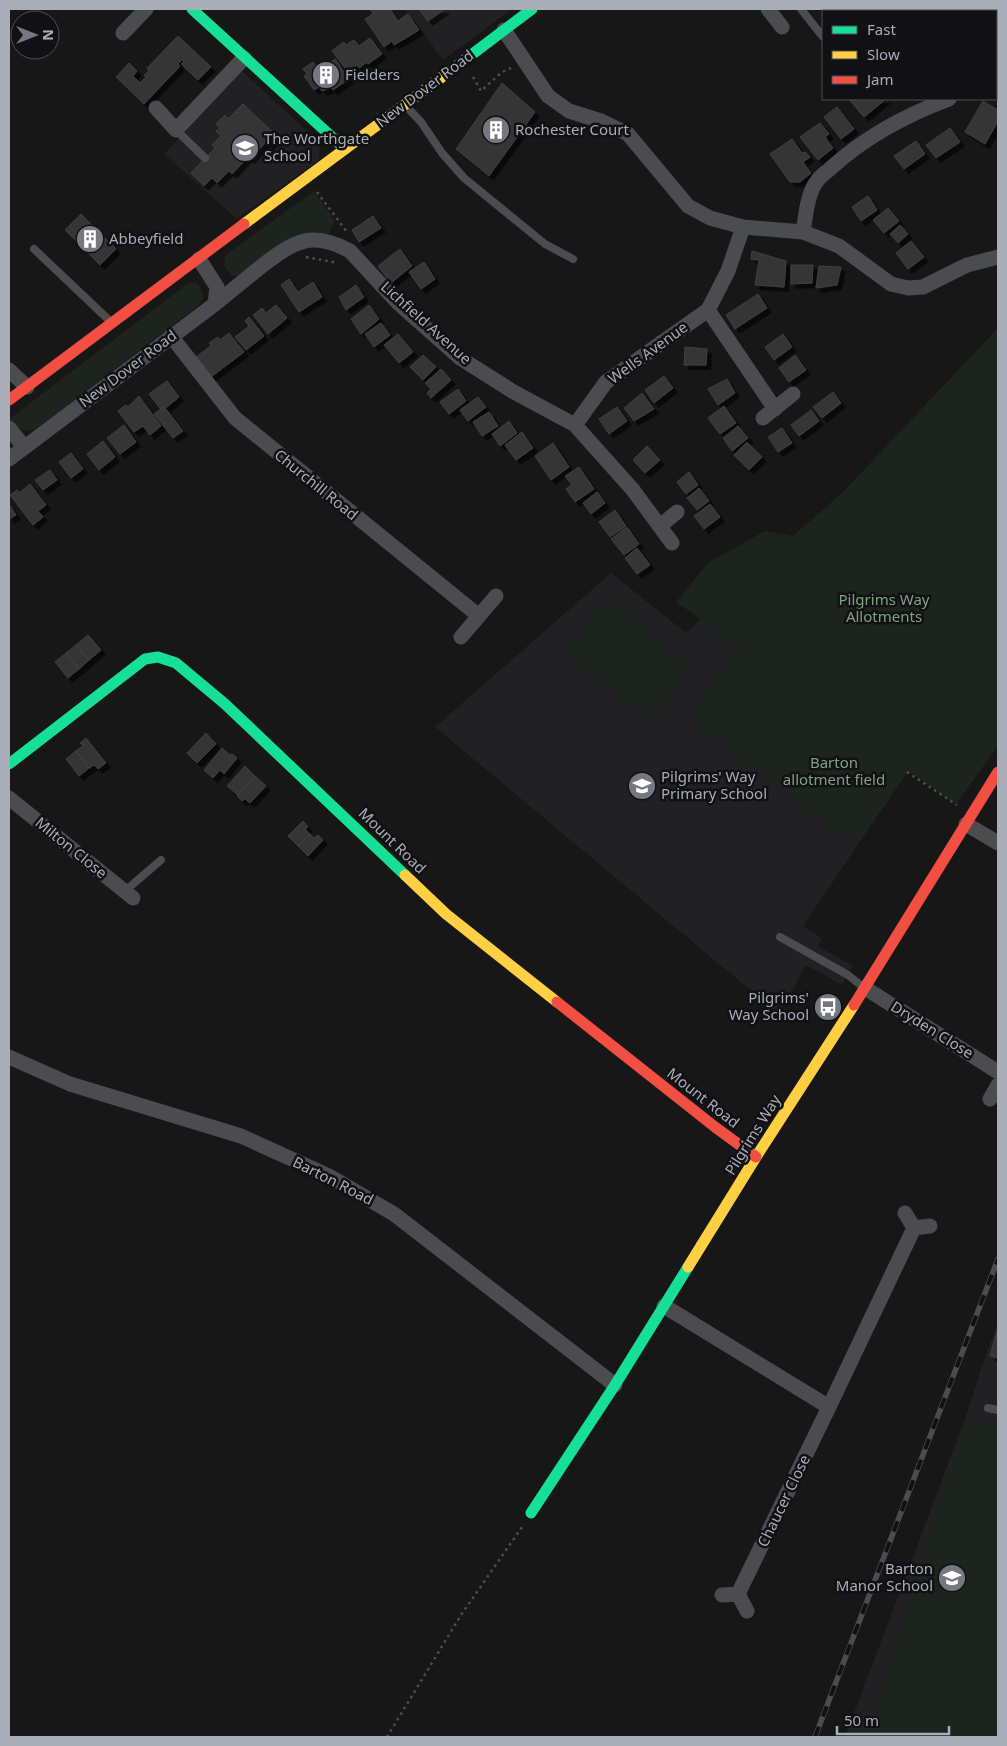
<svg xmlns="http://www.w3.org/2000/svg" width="1007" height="1746" viewBox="0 0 1007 1746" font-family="'Noto Sans',sans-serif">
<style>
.built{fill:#212123}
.green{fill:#1d241e}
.building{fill:#353536;stroke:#3f4043;filter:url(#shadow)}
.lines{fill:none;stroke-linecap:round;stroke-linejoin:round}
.path{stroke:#4d4e52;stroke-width:2.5;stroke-dasharray:2.5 4;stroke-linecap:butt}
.lane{stroke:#4b4c50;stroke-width:8}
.street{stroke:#4b4c50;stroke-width:15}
.fast{stroke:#16e098;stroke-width:11}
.slow{stroke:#ffcf43;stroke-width:11}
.jam{stroke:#f24e42;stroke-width:11}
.rail-casing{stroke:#4b4c4f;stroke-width:5.5}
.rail{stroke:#111113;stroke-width:4;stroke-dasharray:11;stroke-linecap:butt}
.labels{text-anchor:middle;stroke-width:5;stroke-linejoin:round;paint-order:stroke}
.poi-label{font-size:15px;fill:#a8adb8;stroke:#111113;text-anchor:start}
.street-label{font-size:15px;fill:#a8adb8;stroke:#111113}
.park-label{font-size:15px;fill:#7fa381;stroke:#111113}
</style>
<defs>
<filter id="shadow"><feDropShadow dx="4.5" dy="4.5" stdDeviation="0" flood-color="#0009"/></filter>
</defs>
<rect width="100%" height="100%" fill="#171717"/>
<!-- built -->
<path class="built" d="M405,9H512L443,60Z
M242,71L320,143L319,160L237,219L164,154Z
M611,573L686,633L701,619L741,646L688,717L857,846L803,926L822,938L818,946L853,966L842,985L806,965L779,1014L435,727Z
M998,1322V1737H845L965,1419L981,1369Z"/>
<!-- green -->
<path class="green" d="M314,191L335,221L328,234L304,233L294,236L239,276H232L224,265L225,257L227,254Z
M190,282L197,283C204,291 205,299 198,306L36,429C25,433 15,429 9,419Z
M998,328V746L956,804L908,771L857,846L688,717L740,646L676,602L708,563L765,531L793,536L842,493Z
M610,596L694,669L651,719L563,649Z
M965,1419L998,1428V1737H868Z"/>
<!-- building -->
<path class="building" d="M370,9H390L398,21L408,14L419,30L394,45L392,41L384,47L365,19L373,14Z
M419,9H445L428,21Z
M178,36L211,67L198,80L181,64L184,62L182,60L178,64L180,66L144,104L116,77L129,63L137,71L133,76L140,83L146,77L144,75L149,71L147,68Z
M370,38L382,54L368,64L367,62L359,68L357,65L348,72L332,51L344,42L346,45L354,40L359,46Z
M335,59L349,79L333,90L331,88L322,91L319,87L314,90L304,76L307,74L303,69L313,62L319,70Z
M502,83L535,112L489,176L456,149Z
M849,99H886L864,117Z
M983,101L996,109L998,108V121L985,144L965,132Z
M243,104L278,137L269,146L266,142L250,159L248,157L232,174L229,171L217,183L212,178L204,186L191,173L215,148L212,145L221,136L216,131L220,128L216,124L225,115L228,119Z
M837,107L854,129L841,139L824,117Z
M820,123L829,134L825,137L833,148L818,160L800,137Z
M950,128L960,142L936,158L926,145Z
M792,139L802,153L805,152L810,157L803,162L811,173L800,182H790L770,154Z
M916,141L925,154L904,169L894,156Z
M868,196L877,210L861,221L852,207Z
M888,208L899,221L884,233L873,220Z
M81,214L116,249L100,265L65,230Z
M373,216L381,228L359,242L352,230Z
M900,225L908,234L898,243L890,234Z
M911,241L924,257L908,269L896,253Z
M400,249L412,266L391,283L378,266Z
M752,251L786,261L784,287L755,285L759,260L751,259Z
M424,262L435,279L421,289L409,272Z
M791,265H813L812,283L791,284Z
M819,266L841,267L837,285L816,288Z
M289,279L298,292L313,282L322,297L299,312L281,285Z
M356,285L364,297L346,310L339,297Z
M758,294L767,308L735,329L726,315Z
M276,305L287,318L268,334L253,315L262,308L266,313Z
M369,305L379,319L361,334L351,319Z
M249,317L264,336L246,350L235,337L249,326L245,321Z
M381,323L390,335L374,347L365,334Z
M229,333L244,352L211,377L196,357L211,346L209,343L218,337L220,340Z
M398,334L413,352L399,363L384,345Z
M783,334L792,347L774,360L765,347Z
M685,347L707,349L706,365H684Z
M423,355L436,367L423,380L410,367Z
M795,355L806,370L789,382L779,368Z
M441,369L451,380L431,398L427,393L431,389L425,383Z
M664,376L673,388L654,403L645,390Z
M727,379L735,393L718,405L708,389Z
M167,381L179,397L162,411L149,394Z
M458,389L466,401L449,414L440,402Z
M833,392L841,403L822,418L813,407Z
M642,393L654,409L634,421L624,408Z
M139,396L161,426L150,435L143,426L134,432L118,411L126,405L128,407Z
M478,397L486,407L468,421L460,410Z
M724,406L736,423L720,434L708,418Z
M617,407L627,421L609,434L599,419Z
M165,408L183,431L173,438L154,414L161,409L162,411Z
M811,410L819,421L799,436L791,425Z
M489,412L498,426L482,436L473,422Z
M509,421L517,433L500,446L492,434Z
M124,425L136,442L120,454L107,438Z
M738,426L748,438L732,451L723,438Z
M782,428L792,443L778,452L768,437Z
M522,432L533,448L516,460L505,445Z
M103,441L115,457L99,470L87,454Z
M747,442L762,457L749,470L734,455Z
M553,443L569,467L551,480L535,456Z
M647,446L660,460L645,473L633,460Z
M71,453L83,469L71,478L59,462Z
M579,467L594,489L575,502L566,489L572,485L565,476Z
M50,470L57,480L43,490L35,480Z
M689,472L698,485L686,494L677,482Z
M30,484L46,505L38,511L43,517L33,525L10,495L17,490L19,493Z
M699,488L709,501L697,510L687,498Z
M597,492L605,503L591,514L583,503Z
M9,504L16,515L9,519Z
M710,504L720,517L704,529L694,516Z
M615,510L626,526L610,537L599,522Z
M627,527L639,544L624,555L611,539Z
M637,548L650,565L637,574L625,558Z
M88,635L101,650L89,660L76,645Z
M76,645L89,660L79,669L66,653Z
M66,653L79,669L68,678L55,662Z
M206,733L216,744L197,763L187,753Z
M86,738L106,763L98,769L94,765L89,768L76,751L83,746L80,743Z
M222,748L230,755L232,754L237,758L224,774L220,770L213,778L204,770Z
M76,751L89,768L79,776L66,759Z
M245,766L255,776L238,795L227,786Z
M255,776L266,786L250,803L245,799L242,801L237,796Z
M303,821L308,827L305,829L310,834L298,846L288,836Z
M310,834L314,838L318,835L323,840L308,856L298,846Z
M998,1328V1358L990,1356Z"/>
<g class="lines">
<!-- path -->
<path class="path" d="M473,77L481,91L502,72L511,68
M317,192L347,232
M306,257L338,263
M907,772L957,805
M387,1737L461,1615L522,1527"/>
<!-- lane -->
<path class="lane" d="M801,9L823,37
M406,106L421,122L442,153L464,178L545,244L573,259
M176,130L205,158
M34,249L111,322
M125,891L161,860
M780,937L848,975L863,987
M988,1408L998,1410"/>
<!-- street -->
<path class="street" d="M768,9L782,27
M504,30L548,96L569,111L601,121L628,134L688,206L710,218L743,227L803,232L839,246L891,284L908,288L923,287L967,265L998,257
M123,33L146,9
M156,108L176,130L244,58
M803,232C806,215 807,194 817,181C820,176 827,172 831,168C865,137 906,115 949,99
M215,304C231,291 247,278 263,265C295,241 312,230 350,251L398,303L460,358L512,391L575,425L633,490L672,543
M708,310L775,409
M171,336L235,418L479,616
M9,370L27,387
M763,418L793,394
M575,425L606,382L708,310L728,271L743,227
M9,428L24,447
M9,459L215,304L217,287L199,259
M660,526L677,512
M461,637L496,596
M9,798L133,898
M966,824L998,843
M865,988L998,1072
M9,1057L70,1084L241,1136L329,1176L394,1214L615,1385
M990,1099L998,1085
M905,1213L914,1228L930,1226
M664,1306L829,1407
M738,1594L829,1407L914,1228
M722,1595L738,1594L747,1611"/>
<!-- fast -->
<path class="fast" d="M192,9L345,149
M446,74L532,9
M9,764L145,659L158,657L176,663L225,704L405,875
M531,1513L615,1385L688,1267"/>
<!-- slow -->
<path class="slow" d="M244,224L446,74
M405,875L446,914L557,1002
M688,1267L756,1157L854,1005"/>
<!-- jam -->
<path class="jam" d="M9,400L244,224
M557,1002L715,1127L756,1157
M854,1005L998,772"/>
<defs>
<path id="rail" d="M815,1737L998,1259"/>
</defs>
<!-- rail casing -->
<use href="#rail" class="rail-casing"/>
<!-- rail -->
<use href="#rail" class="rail"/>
</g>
<!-- icons -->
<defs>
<symbol id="building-disc" viewBox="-11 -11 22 22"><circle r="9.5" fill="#757880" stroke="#111113"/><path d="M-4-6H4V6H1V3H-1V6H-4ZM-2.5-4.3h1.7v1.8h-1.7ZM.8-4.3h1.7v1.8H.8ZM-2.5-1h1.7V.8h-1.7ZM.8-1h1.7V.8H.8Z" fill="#fff"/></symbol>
<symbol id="school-disc" viewBox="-11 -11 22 22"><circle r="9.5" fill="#757880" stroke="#111113"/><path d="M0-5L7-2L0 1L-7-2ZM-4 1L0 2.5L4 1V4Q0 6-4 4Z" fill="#fff"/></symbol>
<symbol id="bus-disc" viewBox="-11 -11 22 22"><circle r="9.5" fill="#757880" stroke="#111113"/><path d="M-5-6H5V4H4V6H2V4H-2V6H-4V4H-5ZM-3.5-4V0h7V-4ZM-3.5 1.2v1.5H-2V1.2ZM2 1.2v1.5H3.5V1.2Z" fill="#fff"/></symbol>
</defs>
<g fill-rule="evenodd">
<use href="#building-disc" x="310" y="59" width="32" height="32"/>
<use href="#building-disc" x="480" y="114" width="32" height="32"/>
<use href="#school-disc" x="229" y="132" width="32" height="32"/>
<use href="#building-disc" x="74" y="223" width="32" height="32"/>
<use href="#school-disc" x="626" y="770" width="32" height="32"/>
<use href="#bus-disc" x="812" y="991" width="32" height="32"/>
<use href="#school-disc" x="936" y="1562" width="32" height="32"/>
</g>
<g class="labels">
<!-- poi labels -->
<g class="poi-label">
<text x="345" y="80">Fielders</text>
<text x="515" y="135">Rochester Court</text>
<text x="264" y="144">The Worthgate<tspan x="264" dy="17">School</tspan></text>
<text x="109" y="244">Abbeyfield</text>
<text x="661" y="782">Pilgrims' Way<tspan x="661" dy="17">Primary School</tspan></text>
<text x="809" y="1003" text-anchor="end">Pilgrims'<tspan x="809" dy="17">Way School</tspan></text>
<text x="933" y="1574" text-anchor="end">Barton<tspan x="933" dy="17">Manor School</tspan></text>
</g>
<!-- street labels -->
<g class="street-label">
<text transform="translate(425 89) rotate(-37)" y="5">New Dover Road</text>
<text transform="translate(426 323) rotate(42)" y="5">Lichfield Avenue</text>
<text transform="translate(648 353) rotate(-36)" y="5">Wells Avenue</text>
<text transform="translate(128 369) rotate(-37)" y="5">New Dover Road</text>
<text transform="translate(316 485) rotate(39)" y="5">Churchill Road</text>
<text transform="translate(392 841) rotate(44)" y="5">Mount Road</text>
<text transform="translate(71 848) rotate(39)" y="5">Milton Close</text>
<text transform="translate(932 1030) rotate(32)" y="5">Dryden Close</text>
<text transform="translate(703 1098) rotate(38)" y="5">Mount Road</text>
<text transform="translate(753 1135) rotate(-58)" y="5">Pilgrims Way</text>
<text transform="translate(333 1181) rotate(27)" y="5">Barton Road</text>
<text transform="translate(784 1501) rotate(-64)" y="5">Chaucer Close</text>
</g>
<!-- park labels -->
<g class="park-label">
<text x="884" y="605">Pilgrims Way<tspan x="884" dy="17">Allotments</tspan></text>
<text x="834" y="768">Barton<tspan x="834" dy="17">allotment field</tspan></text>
</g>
</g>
<!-- border -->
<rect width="1007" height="1746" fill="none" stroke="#a8adb8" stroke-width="20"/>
<!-- legend -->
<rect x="822" y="10" width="175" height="90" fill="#111113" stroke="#4d4f55"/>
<rect x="832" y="26" width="25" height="8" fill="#16e098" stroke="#4d4f55"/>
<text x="867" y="35" font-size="15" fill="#a8adb8">Fast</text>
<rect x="832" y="51" width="25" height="8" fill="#ffcf43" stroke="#4d4f55"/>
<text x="867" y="60" font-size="15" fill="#a8adb8">Slow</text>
<rect x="832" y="76" width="25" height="8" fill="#f24e42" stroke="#4d4f55"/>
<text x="867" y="85" font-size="15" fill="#a8adb8">Jam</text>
<!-- north arrow -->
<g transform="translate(35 35) rotate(90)"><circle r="24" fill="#111113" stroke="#4d4f55"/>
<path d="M0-4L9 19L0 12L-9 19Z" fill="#757880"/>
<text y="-8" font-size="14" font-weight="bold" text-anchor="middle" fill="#a8adb8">N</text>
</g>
<!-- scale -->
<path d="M837 1726v8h112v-8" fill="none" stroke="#a8adb8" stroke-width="2.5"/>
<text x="844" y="1726" font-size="15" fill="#a8adb8" stroke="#111113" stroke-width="4" paint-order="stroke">50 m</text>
</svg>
